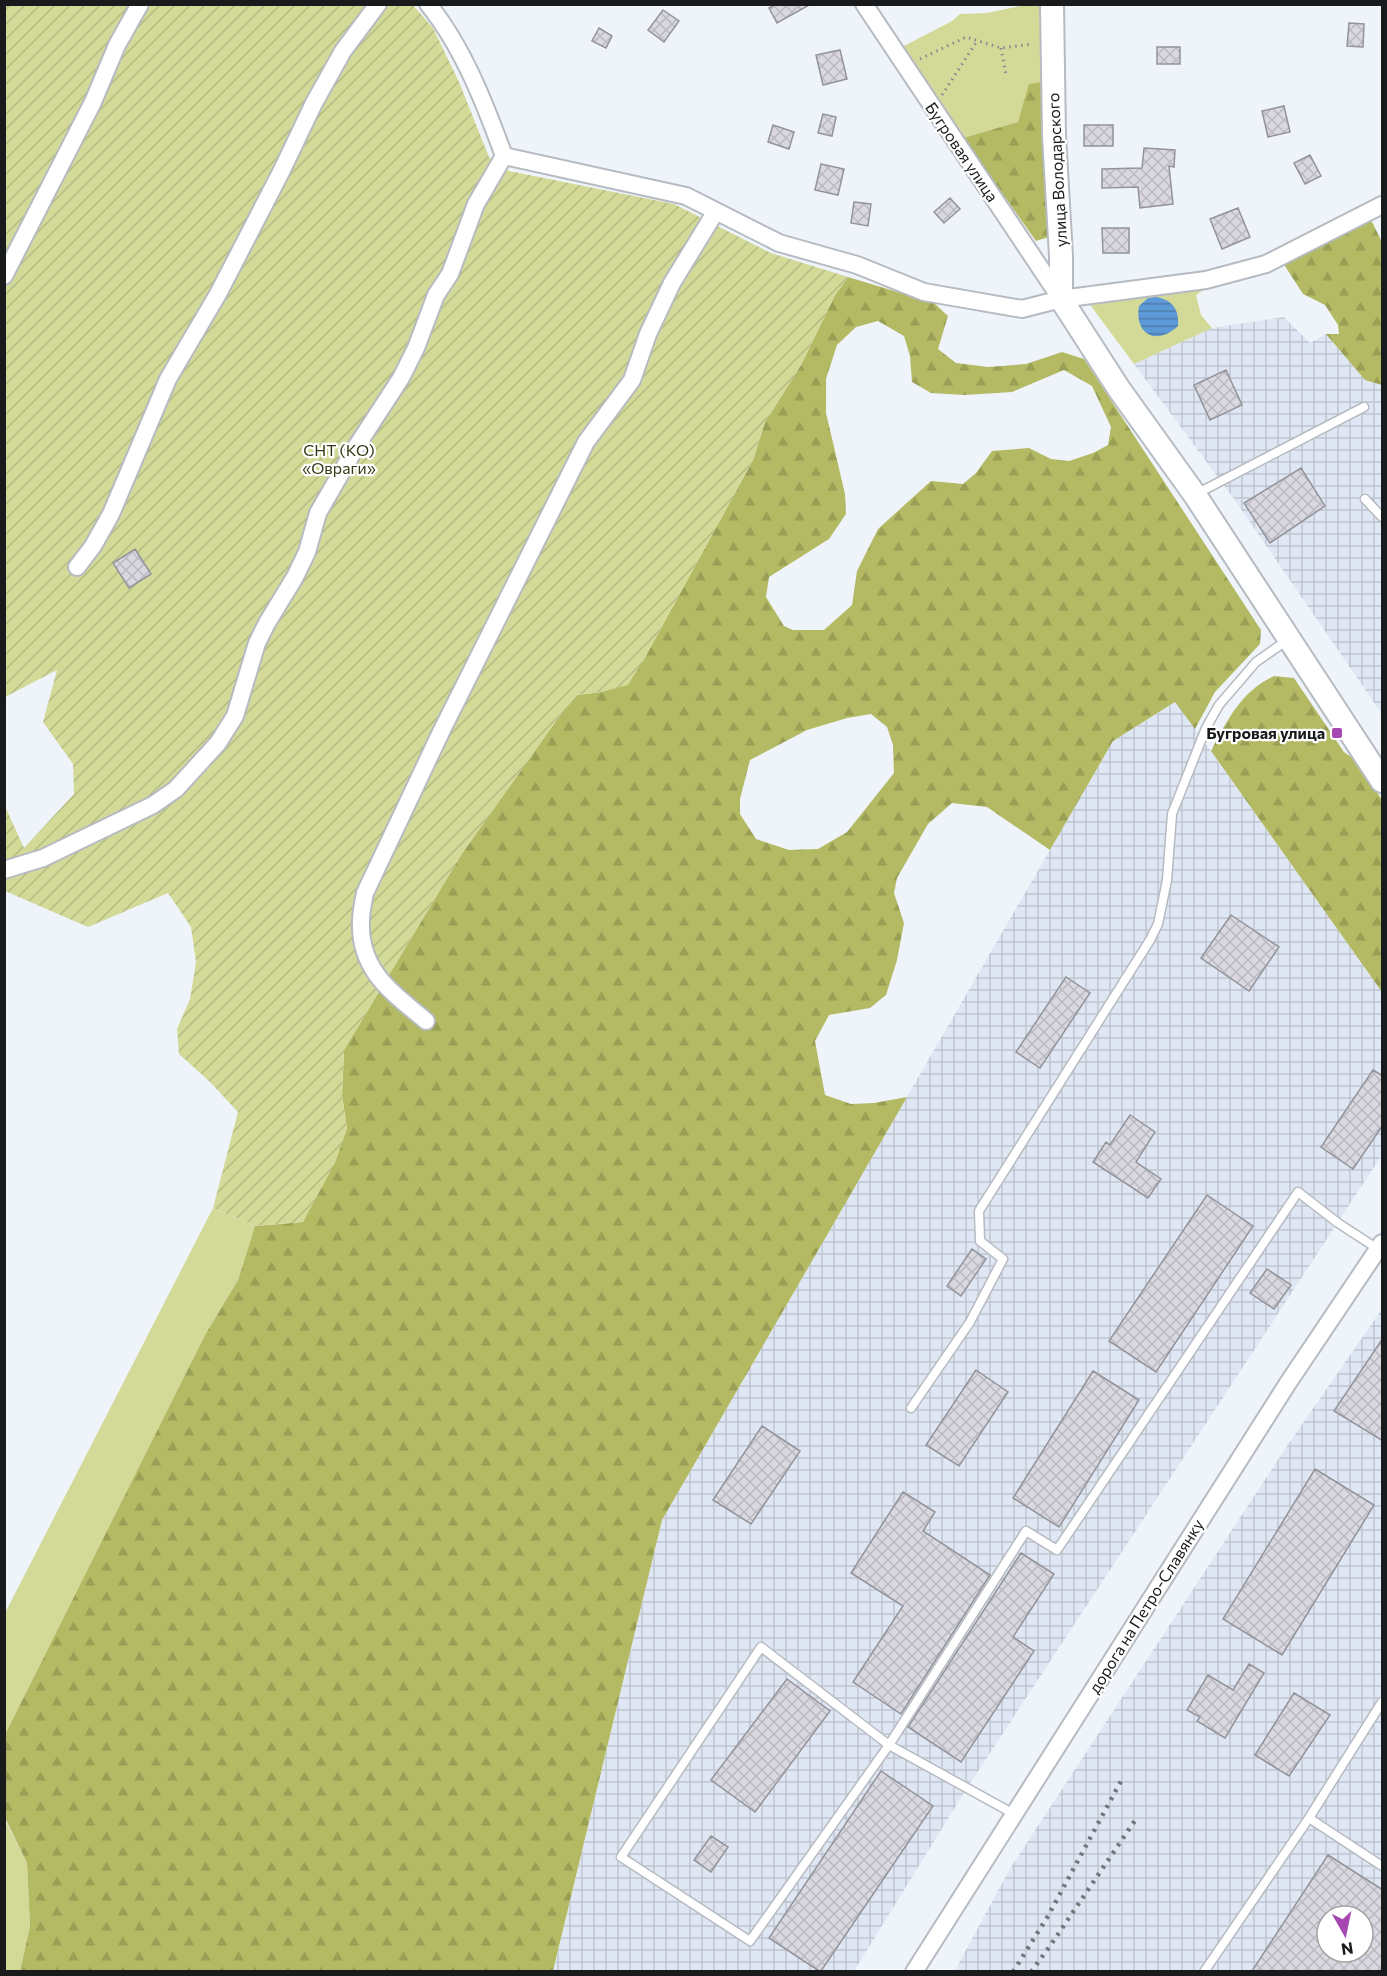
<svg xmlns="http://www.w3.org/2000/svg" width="1387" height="1976" viewBox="0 0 1387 1976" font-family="Commissioner,sans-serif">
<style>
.industrial{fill:url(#industrial-grid);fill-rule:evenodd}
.green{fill:#d3da98}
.forest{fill:url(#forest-firs);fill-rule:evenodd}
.garden{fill:url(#garden-furrows)}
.water{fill:url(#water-rules)}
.building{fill:url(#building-cross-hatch);stroke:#93939a;stroke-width:1.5;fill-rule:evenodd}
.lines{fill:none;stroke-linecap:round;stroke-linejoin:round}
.lane-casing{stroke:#b6bbc1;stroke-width:11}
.street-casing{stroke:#b6bbc1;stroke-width:20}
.secondary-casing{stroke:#b6bbc1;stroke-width:26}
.path{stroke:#868a8e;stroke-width:3;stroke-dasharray:1.5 4.5;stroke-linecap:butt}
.lane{stroke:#fff;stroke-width:8}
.street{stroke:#fff;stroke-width:16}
.secondary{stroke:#fff;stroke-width:22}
.rail{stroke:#73767b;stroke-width:4.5;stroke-dasharray:3 6;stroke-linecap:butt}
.poi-dot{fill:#a748b2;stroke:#fff;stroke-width:2}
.labels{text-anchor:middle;stroke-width:4.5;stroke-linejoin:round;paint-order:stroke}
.street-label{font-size:16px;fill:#181a1c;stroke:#fff}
.park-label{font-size:16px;fill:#353812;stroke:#fff}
.poi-label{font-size:16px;font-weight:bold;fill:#181a1c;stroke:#fff;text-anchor:end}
</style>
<defs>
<pattern id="industrial-grid" width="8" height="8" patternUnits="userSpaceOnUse" patternTransform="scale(1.5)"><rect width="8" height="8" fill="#dfe7f5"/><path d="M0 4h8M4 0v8" fill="none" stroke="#bfc6d1"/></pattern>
<pattern id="forest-firs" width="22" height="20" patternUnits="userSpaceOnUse" patternTransform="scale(1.5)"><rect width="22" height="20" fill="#b3ba63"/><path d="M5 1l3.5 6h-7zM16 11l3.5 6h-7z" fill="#999f55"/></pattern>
<pattern id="garden-furrows" width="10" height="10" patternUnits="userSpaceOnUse" patternTransform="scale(1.5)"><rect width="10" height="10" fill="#d3da98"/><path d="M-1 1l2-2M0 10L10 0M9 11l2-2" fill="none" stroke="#b4ba82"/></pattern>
<pattern id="water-rules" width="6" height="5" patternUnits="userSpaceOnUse" patternTransform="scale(1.5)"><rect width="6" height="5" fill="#5e99d7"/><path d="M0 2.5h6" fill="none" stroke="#4d7cae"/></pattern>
<pattern id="building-cross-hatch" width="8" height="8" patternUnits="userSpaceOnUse" patternTransform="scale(1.5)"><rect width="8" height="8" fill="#d9d8e0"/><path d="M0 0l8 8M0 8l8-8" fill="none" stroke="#bab9c0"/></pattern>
</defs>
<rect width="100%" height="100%" fill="#eff4fb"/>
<!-- industrial -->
<path class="industrial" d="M1284,317L1310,343L1326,334L1365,380L1382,385V714L1234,499L1134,364L1212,328Z
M1176,702L1382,992V1155L967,1788L854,1971L553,1972L662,1520L1113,741Z
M1382,1309V1971L954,1972L1011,1867L1287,1446ZM1327,1916H1363V1952H1327Z"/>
<!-- green -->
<path class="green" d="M1025,5H1043V115L963,138L902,47L952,21L960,14L987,13Z
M1212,284L1196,295L1201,315L1212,328L1134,364L1088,302Z
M213,1208L255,1226L238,1280L205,1335L5,1737V1613Z
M4,1818L27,1863L30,1926L20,1971H5Z"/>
<!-- forest -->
<path class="forest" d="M1043,82L1049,237L1036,241L963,138L1018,122L1029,84Z
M1370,218L1382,242V385L1365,380L1326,334H1339L1338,325L1325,305L1303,294L1283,263Z
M848,277L934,303L948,316L938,349L956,363L988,367L1026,364L1062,352L1084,359L1261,630L1260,644L1215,692L1195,729L1175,702L1113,741L1050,850L987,807L952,803L928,824L897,878L894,893L904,923L897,960L886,995L870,1008L829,1015L815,1041L825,1095L851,1104L874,1103L907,1097L662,1520L553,1971H20L30,1926L27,1863L5,1818L4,1737L205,1335L238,1280L255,1226L303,1222L347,1129L342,1095L344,1050L461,855L563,711L577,695L602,692L643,661L753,460L765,422L801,365L835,295ZM878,321L904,336L910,356L912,382L931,393L965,395L1012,392L1064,370L1092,386L1111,427L1108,445L1093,453L1069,461L1051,459L1029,448L992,451L976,473L963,484L931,481L878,529L857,571L852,605L824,630H793L784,626L766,597L769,577L829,539L846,514L845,494L826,413V379L837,345L856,327ZM871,714L887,727L893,745L894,773L847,832L818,849L789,850L756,839L740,814V799L750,760L807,730L847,718Z
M1274,676L1294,678L1344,752L1357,761L1382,800V992L1211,751C1226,722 1242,690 1274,676Z"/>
<!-- garden -->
<path class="garden" d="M5,5H413L433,28L459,82L489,157L509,171L674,204L771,253L848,277L835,295L801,365L765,422L753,460L643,661L628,685L602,692L577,695L563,711L461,855L344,1050L342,1095L347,1129L335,1163L303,1222L255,1226L213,1208L238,1112L209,1081L179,1054L177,1029L190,999L196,962L191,927L168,893L88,927L5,891L4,804L24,848L74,794L73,764L43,722L57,670L5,697Z"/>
<!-- water -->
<path class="water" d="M1157,297C1173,301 1179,309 1178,326C1157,346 1134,335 1139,306L1148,298Z"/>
<!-- building -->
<path class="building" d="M776,4H811L777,23L769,8Z
M663,10L679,21L664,42L648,30Z
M1349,23L1364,24L1363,47L1347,46Z
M599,28L612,36L606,48L592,41Z
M1157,47H1180V64H1157Z
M840,50L847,79L823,85L816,55Z
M1284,106L1290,132L1268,137L1262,111Z
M823,114L836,117L832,136L818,133Z
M773,125L794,132L789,149L768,142Z
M1084,125H1113V146H1084Z
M1144,148L1175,150L1174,167L1169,166L1173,204L1140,208L1138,187L1102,188V169L1142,168Z
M1310,155L1321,176L1305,184L1294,163Z
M821,164L844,169L838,195L815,190Z
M950,198L960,209L944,223L934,212Z
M854,202L871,204L868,226L851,223Z
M1238,208L1250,237L1222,249L1210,219Z
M1102,228H1129V253H1103Z
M1226,370L1242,405L1210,420L1194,385Z
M1301,468L1325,506L1270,543L1244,503Z
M135,549L151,574L129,588L113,563Z
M1231,915L1279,947L1249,991L1201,958Z
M1066,977L1090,993L1040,1068L1016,1052Z
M1373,1070L1383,1076V1125L1353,1169L1321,1147Z
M1130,1115L1155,1132L1136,1162L1161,1179L1148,1198L1093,1162L1106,1142L1110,1145Z
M1207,1195L1253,1226L1156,1372L1109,1341Z
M972,1249L986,1259L961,1296L947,1286Z
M1267,1269L1291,1285L1274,1309L1250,1293Z
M1383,1338V1441L1334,1411Z
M976,1370L1008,1392L959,1466L926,1445Z
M1093,1371L1139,1400L1059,1527L1013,1498Z
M762,1426L800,1451L751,1524L713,1500Z
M1315,1469L1374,1505L1282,1655L1223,1619Z
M903,1492L935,1512L923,1531L990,1575L901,1714L853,1682L903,1606L851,1573Z
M1021,1553L1054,1574L1013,1637L1034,1651L961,1762L908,1727Z
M1249,1664L1264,1673L1225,1738L1197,1721L1200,1717L1187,1710L1208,1675L1233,1690Z
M787,1679L830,1711L755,1812L711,1780Z
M1294,1693L1330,1715L1289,1776L1255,1755Z
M881,1771L933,1806L821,1971H819L769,1938Z
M711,1836L728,1847L711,1872L694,1860Z
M1328,1855L1383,1890V1971H1252ZM1327,1916H1363V1952H1327Z"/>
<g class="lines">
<defs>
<path id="lane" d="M1196,494L1364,407
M1365,499L1382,517
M911,1408L970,1322L1003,1259L980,1241L979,1211L1150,940L1158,924L1167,880L1172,814L1206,728L1219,705L1256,662L1289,639
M1014,1814L889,1745L761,1647L621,1857L750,1941L889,1745L1026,1531L1057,1550L1298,1192L1338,1223L1378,1249
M1309,1818L1382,1866
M1204,1972L1309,1818L1382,1702"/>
<path id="street" d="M428,4C463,47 485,104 504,156L686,196L779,243L857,265L924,292L1022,309L1061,299L1206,280L1266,264L1382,205
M864,4L1061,299
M4,276L93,102L117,45L140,4
M77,567L93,546L111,514L168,379L218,294L281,172L314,103L343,51L378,4
M4,870L43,858L153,805L176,789L218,743L235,716L257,643L267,623L295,577L307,552L318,513L356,447L401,378L416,348L436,295L450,274L476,204L504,156
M426,1021C392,992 359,971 361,921C361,912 363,903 365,893L441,732L586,442L632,380L648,334L672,283L716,211
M914,1972L1288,1383L1382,1243"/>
<path id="secondary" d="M1052,4L1054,136L1061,256V299L1119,389L1195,495L1382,781"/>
</defs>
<!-- lane casing -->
<use href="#lane" class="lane-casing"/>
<!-- street casing -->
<use href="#street" class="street-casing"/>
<!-- secondary casing -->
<use href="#secondary" class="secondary-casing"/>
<!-- path -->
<path class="path" d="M1001,48L1006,75
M920,59L966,37L1001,48L1033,44
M942,95L977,41"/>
<!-- lane -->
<use href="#lane" class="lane"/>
<!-- street -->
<use href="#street" class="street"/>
<!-- secondary -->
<use href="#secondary" class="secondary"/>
<!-- rail -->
<path class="rail" d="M1013,1972L1048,1916L1121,1781
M1031,1972L1050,1946L1136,1819"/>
</g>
<!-- markers -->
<rect class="poi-dot" x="1331" y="727" width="12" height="12" rx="3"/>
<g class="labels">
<!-- street labels -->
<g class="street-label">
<text transform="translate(962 152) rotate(56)" y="6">Бугровая улица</text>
<text transform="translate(1057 170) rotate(-93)" y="6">улица Володарского</text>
<text transform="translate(1146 1606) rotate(-58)" y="6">дорога на Петро-Славянку</text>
</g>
<!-- park labels -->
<g class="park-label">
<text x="339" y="456">СНТ (КО)<tspan x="339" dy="18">«Овраги»</tspan></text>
</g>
<!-- poi labels -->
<g class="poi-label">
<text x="1325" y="739">Бугровая улица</text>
</g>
</g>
<!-- border -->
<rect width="1387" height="1976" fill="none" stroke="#181a1c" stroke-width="12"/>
<!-- north arrow -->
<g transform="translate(1345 1934) rotate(171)"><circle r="28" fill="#ffffff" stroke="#a3a3a4" stroke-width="1.5"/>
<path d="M0-4.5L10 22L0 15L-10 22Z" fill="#a748b2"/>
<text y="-9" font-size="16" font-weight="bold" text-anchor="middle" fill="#181a1c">N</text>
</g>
</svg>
